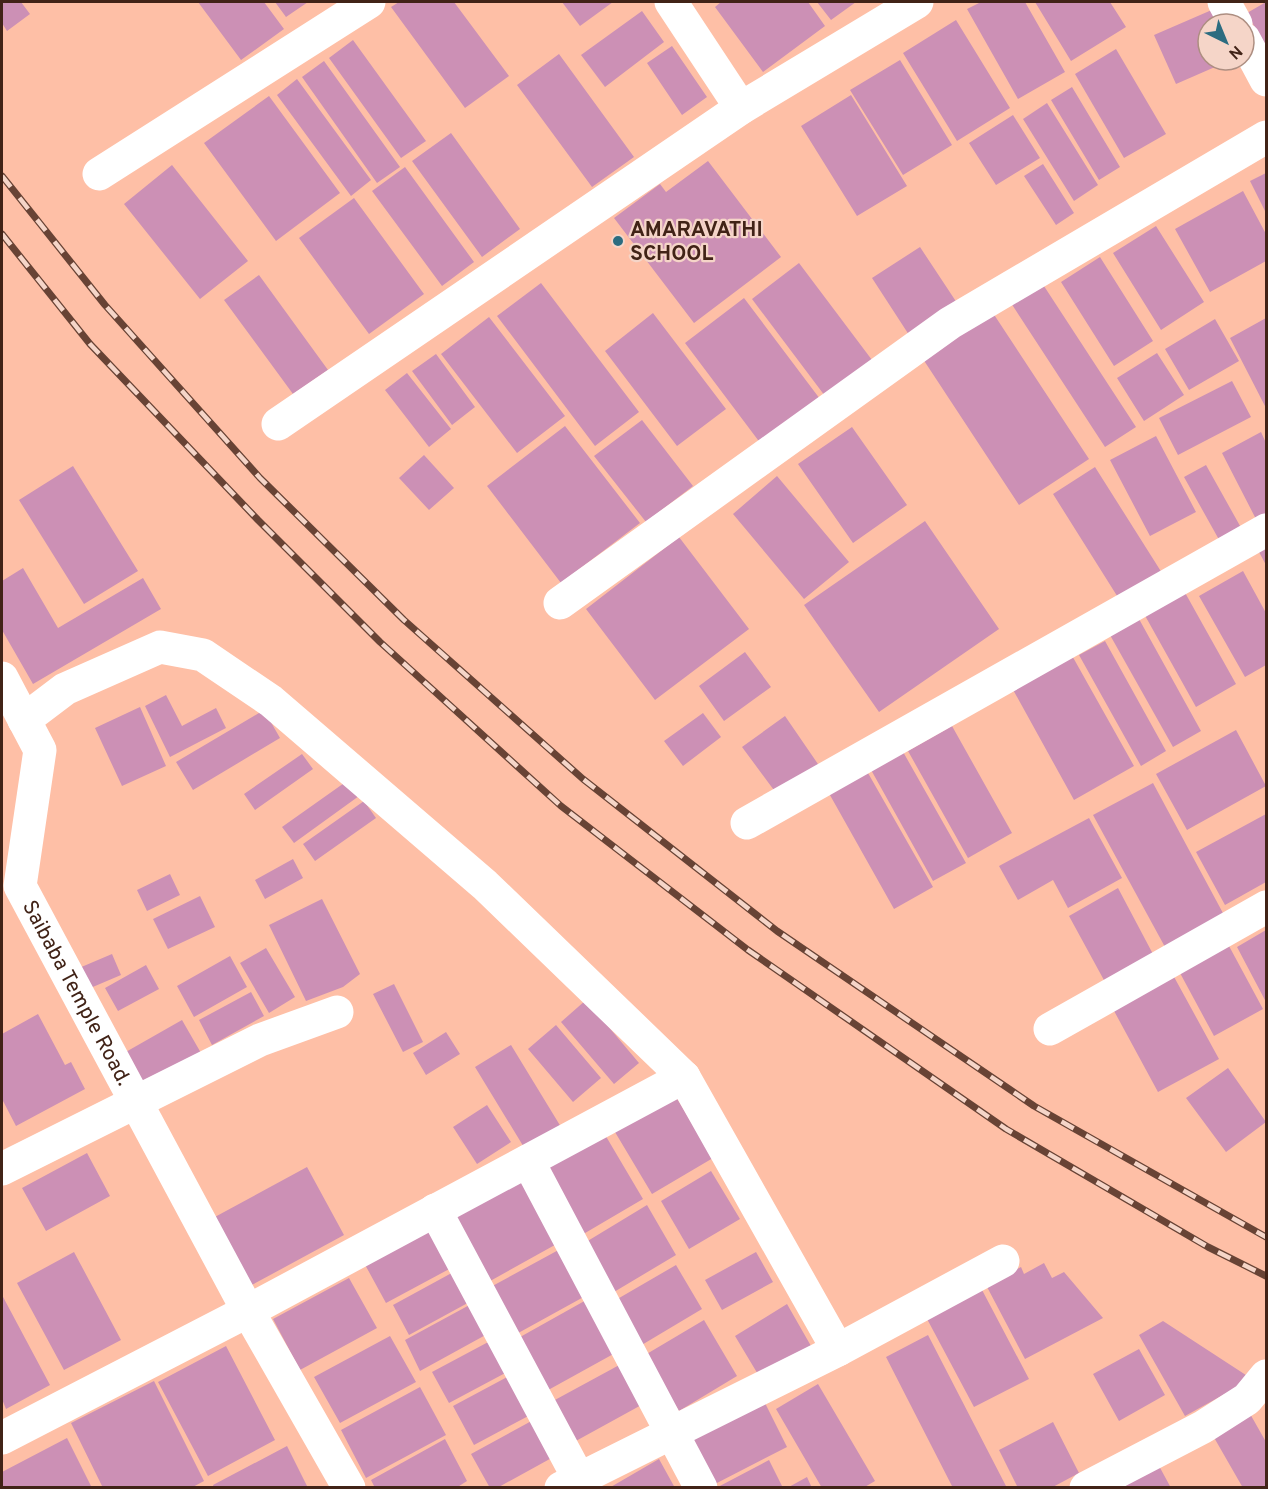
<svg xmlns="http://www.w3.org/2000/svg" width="1268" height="1489" viewBox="0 0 1268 1489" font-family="Overpass,sans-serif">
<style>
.building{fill:#cc90b5}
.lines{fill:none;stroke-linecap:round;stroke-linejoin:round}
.street{stroke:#fff;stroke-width:33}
.rail-casing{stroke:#684335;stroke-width:7}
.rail{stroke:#f5d5c8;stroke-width:4.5;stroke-dasharray:14;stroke-linecap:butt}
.poi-dot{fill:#2c6c80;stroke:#f5d5c8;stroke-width:2}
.labels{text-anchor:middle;stroke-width:4.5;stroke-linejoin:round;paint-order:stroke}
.poi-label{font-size:21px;font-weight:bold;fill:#412317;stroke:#f5d5c8;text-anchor:start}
.street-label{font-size:21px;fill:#412317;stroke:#f5d5c8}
</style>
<rect width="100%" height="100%" fill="#febfa6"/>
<!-- building -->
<path class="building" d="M2,2H21L30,14L7,31L2,23Z
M198,2H264L284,29L241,60Z
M275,2H308L286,17Z
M399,2H454L509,76L465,108L391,7Z
M562,2H613L580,26Z
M721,2H808L825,26L763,72L715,7Z
M817,2H856L831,20Z
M981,2H1025L1065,72L1018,99L967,9Z
M1035,2H1110L1126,27L1071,61Z
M1266,2V48L1247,13Z
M1214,9L1221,24H1208V60H1231L1176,84L1154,35Z
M642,11L664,42L605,87L581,55Z
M956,20L1010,108L957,141L903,53Z
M353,40L426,141L401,158L329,58Z
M672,46L707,97L682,115L647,63Z
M1116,49L1166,134L1124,158L1075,74Z
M559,54L634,157L592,187L517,85Z
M900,60L952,145L903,175L850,90Z
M324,61L400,167L377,183L302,77Z
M297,79L371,180L351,196L277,95Z
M1072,87L1120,167L1099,180L1051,100Z
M851,95L907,186L857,216L801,126Z
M269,96L340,193L276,241L204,143Z
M1047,103L1098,185L1074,201L1023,119Z
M1013,115L1040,158L996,185L969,143Z
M451,133L520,229L482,257L412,161Z
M708,161L781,257L694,323L614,218L660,184L666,192Z
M1043,164L1074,213L1056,225L1024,176Z
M172,165L248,261L200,299L124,204Z
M405,167L474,262L442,286L372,191Z
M1266,173V213L1250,181Z
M1243,191L1266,234V261L1210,292L1175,229Z
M354,198L424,294L369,334L299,238Z
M1156,226L1204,302L1161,330L1113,253Z
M920,247L959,306L911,338L872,278Z
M1100,257L1153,341L1114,366L1061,282Z
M799,263L875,364L828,400L752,299Z
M259,275L328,370L293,394L224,300Z
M541,283L639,412L595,446L497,316Z
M1042,283L1136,427L1105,447L1011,303Z
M744,298L823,403L764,448L685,343Z
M991,310L1089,459L1019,505L921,356Z
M653,313L726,409L677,446L605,351Z
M489,317L565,416L517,453L441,354Z
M1266,318V408L1230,338Z
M1215,319L1239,361L1189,390L1165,349Z
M1157,353L1184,395L1144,421L1117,378Z
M436,354L475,407L452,425L412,371Z
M407,373L451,429L429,447L385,390Z
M1232,381L1251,417L1178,455L1159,418Z
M642,420L693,486L646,522L594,456Z
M565,426L640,523L561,583L487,486Z
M852,427L907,505L853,543L798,464Z
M1261,432L1266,443V516L1257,521L1222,453Z
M1156,436L1196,512L1150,536L1110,460Z
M424,455L454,488L429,510L399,478Z
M1206,465L1244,533L1222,545L1184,477Z
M73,466L138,571L84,604L19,500Z
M1095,467L1162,573L1119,599L1053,494Z
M777,476L849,562L804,599L733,514Z
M925,521L999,629L879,712L804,605Z
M679,537L749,629L655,700L586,609Z
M1266,548V565L1259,552Z
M23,568L58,628L143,578L161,609L33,684L2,630V581Z
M1243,571L1266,613V665L1245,677L1199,596Z
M1183,589L1236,684L1196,707L1143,612Z
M1139,619L1201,731L1173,747L1110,635Z
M1105,641L1166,751L1141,766L1079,655Z
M745,652L771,687L724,721L699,686Z
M1070,652L1134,766L1074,800L1011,686Z
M166,695L182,726L216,708L226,728L170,757L145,706Z
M140,707L166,766L122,786L95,728Z
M264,710L280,738L193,790L176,762Z
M703,713L721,737L683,766L664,741Z
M785,716L820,767L779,797L742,747Z
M952,726L1012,833L968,858L908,751Z
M1236,730L1266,786L1187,830L1156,774Z
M902,750L966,863L933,881L870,768Z
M302,754L313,769L255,810L244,794Z
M864,766L933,887L894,909L826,788Z
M347,781L359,796L294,843L282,827Z
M1153,783L1224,915L1165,947L1093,815Z
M364,801L376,818L315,861L303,844Z
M1266,814V882L1225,905L1196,852Z
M1089,818L1122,878L1068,908L1053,880L1018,900L999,866Z
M293,859L303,878L265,899L255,880Z
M170,874L180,895L147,911L137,890Z
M1118,888L1154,956L1105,982L1069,916Z
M200,896L215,927L168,949L153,919Z
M322,899L360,974L343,987L306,1001L269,925Z
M1266,930V1002L1237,947Z
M1229,946L1263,1009L1214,1036L1180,973Z
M266,948L295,997L269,1013L240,963Z
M112,954L121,975L81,992L72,971Z
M230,956L247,987L194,1017L177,986Z
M146,965L159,989L118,1011L105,988Z
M1173,975L1219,1059L1158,1092L1113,1009Z
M394,984L423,1042L403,1052L373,994Z
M251,992L264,1016L212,1045L199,1020Z
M586,1000L639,1063L614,1084L561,1022Z
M38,1014L65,1065L71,1062L85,1089L16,1126L2,1099V1034Z
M182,1020L201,1053L142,1086L124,1053Z
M556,1025L601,1078L573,1102L528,1049Z
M446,1032L460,1054L426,1075L413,1053Z
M511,1045L561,1127L525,1149L475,1067Z
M1228,1068L1266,1122L1226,1152L1186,1098Z
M673,1092L713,1158L652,1194L612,1127Z
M487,1105L511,1142L477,1164L453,1127Z
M604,1133L643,1199L580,1236L541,1170Z
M87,1153L110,1196L46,1231L22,1188Z
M307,1167L344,1235L250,1286L213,1218Z
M711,1171L740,1219L689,1249L661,1201Z
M528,1178L562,1241L483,1285L448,1221Z
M647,1205L676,1255L614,1292L586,1242Z
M430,1224L453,1267L386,1303L363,1261Z
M564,1247L589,1294L511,1337L485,1290Z
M74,1252L121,1340L64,1370L17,1283Z
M756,1252L773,1282L722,1310L705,1280Z
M1044,1263L1052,1278L1064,1272L1103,1318L1025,1359L986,1285L1021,1267L1024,1274Z
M676,1265L702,1309L640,1346L614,1301Z
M459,1269L475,1299L409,1335L393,1305Z
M349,1278L377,1328L300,1370L273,1319Z
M981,1288L1029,1379L974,1407L926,1317Z
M2,1295L50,1385L6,1409L2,1399Z
M588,1299L617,1352L541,1394L513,1341Z
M475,1302L491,1332L420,1371L405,1340Z
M787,1304L811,1346L759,1376L735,1336Z
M704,1320L737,1376L679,1411L645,1355Z
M1163,1321L1252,1379L1185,1416L1139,1335Z
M928,1335L1007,1488H953L886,1357Z
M390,1336L416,1382L340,1423L314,1377Z
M492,1340L509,1371L449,1403L432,1372Z
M226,1346L275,1440L208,1476L158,1382Z
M1139,1349L1165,1395L1119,1421L1093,1374Z
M623,1363L645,1403L574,1442L553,1401Z
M513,1374L534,1413L474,1445L453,1406Z
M154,1381L204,1481L191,1488H103L71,1423Z
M818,1384L875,1481L863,1488H822L776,1409Z
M420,1387L446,1435L366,1478L341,1430Z
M764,1401L787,1447L715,1484L692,1438Z
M1249,1412L1266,1442V1488H1243L1212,1434Z
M537,1418L557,1455L497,1488H490L471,1454Z
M1053,1422L1079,1473L1051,1488H1018L999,1450Z
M67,1438L92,1488H2V1472Z
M445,1439L467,1481L456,1488H375L371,1480Z
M287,1446L308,1488H214L213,1485Z
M659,1459L675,1488H609Z
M769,1460L783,1488H716Z
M1158,1464L1171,1488H1122Z
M807,1477L812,1488H787Z"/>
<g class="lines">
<!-- street -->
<g class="street">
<path d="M671,2L741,108"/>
<path d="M1224,2L1236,24"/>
<path d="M1244,39L1266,80"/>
<path d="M99,174L369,2"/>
<path d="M278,424L741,108L917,2"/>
<path d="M560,603L950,323L1266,137"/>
<path id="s1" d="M2,678L40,750L20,886L248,1311L349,1488"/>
<path d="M24,720L65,689L160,647L203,655L271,701L485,885L684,1077L838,1350"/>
<path d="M747,823L1266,530"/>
<path d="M1050,1029L1266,907"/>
<path d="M528,1161L701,1488"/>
<path d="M2,1169L260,1040L337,1012"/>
<path d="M435,1210L579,1479"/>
<path d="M2,1438L248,1311L684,1077"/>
<path d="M561,1488L838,1350L1003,1261"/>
<path d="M1086,1488L1203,1427L1247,1399L1266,1376"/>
</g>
<defs>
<path id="rail" d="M2,176L105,305L260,478L404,620L583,779L777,931L1034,1106L1266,1237
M2,234L90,344L258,520L380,642L561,806L748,950L1006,1129L1208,1247L1266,1276"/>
</defs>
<!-- rail casing -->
<use href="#rail" class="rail-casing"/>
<!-- rail -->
<use href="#rail" class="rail"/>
</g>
<!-- markers -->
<circle class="poi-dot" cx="618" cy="241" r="6"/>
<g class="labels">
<!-- poi labels -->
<g class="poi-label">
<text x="630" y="236">AMARAVATHI<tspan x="630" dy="24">SCHOOL</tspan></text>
</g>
<!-- street labels -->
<g class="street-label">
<text dy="7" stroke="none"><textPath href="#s1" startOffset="340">Saibaba Temple Road.</textPath></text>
</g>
</g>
<!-- border -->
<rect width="1268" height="1489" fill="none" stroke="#412317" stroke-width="6"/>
<!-- north arrow -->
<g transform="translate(1226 42) rotate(137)"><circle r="28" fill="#f5d5c8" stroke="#ad8e81" stroke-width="1.5"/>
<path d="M0-4.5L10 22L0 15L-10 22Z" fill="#2c6c80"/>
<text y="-9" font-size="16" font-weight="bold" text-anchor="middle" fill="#412317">N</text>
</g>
</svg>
